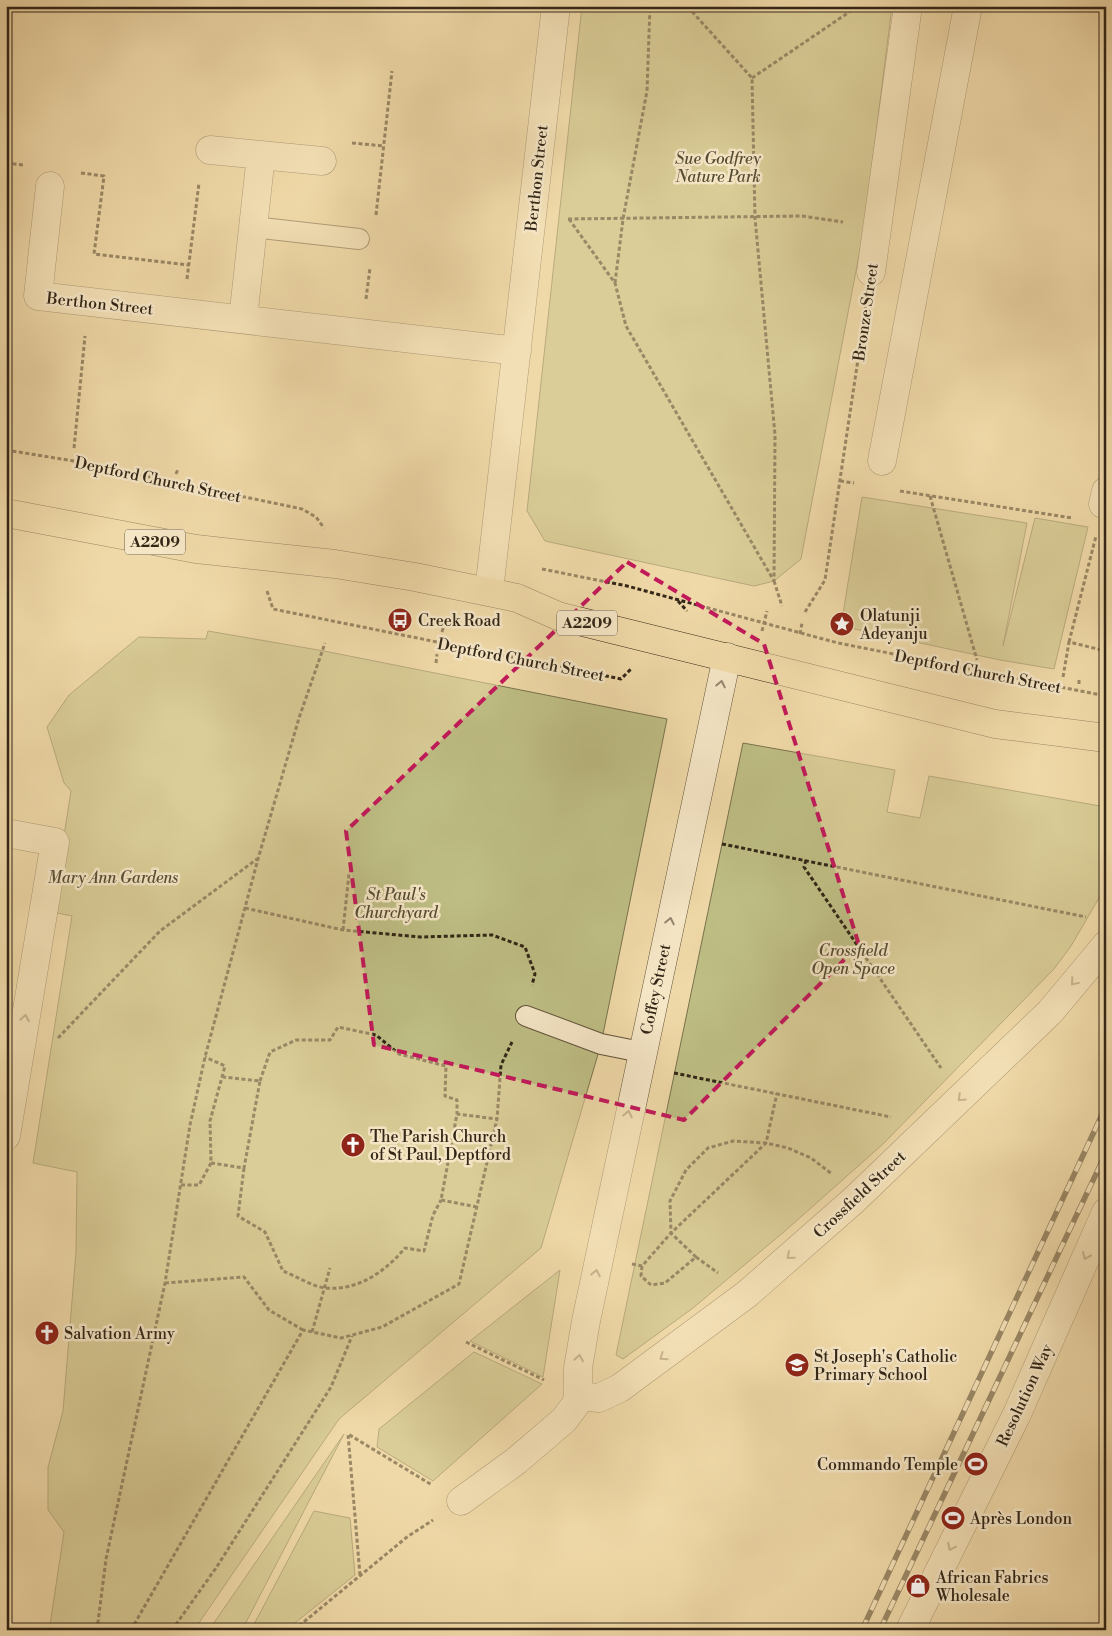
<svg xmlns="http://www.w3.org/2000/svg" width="1112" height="1636" viewBox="0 0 1112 1636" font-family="'Libre Bodoni',serif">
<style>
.green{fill:#bebe84;stroke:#78724e}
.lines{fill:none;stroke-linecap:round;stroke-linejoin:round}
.lane-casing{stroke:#62533b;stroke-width:22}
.street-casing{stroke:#62533b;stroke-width:29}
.primary-casing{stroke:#322617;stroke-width:29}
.path{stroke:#322617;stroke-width:3;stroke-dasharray:4 2.5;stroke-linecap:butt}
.lane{stroke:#f5e6c6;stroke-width:20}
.street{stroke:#f5e6c6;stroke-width:28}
.primary{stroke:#f0d9a8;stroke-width:28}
.rail-casing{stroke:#322617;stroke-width:5.5}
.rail{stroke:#f5e6c6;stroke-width:4;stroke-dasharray:11;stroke-linecap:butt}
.oneway{stroke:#94866e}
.marked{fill:none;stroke:#c2185b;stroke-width:4;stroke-dasharray:10 6;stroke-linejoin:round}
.labels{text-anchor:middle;stroke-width:5;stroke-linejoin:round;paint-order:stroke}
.shield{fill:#f5e6c6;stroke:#6c604c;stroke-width:1}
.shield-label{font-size:15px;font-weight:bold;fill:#322617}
.park-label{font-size:16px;font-style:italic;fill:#554c32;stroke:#f5e6c6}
.street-label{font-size:16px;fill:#322617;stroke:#f5e6c6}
.poi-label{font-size:16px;fill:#322617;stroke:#f5e6c6;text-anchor:start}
</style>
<rect width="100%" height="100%" fill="#f0d9a8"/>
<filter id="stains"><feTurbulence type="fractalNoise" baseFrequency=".004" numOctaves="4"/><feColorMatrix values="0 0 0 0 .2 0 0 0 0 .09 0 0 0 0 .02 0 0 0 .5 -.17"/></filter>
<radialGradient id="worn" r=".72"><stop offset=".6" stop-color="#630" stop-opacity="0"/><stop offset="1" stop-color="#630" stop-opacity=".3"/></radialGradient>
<!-- green -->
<path class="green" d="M582,6H892L864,229L801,559L774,581L754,586L545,541L527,511Z
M862,497L1027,523L1003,646L1035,518L1088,527L1054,669L1000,660L841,626Z
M208,631L324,651L667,719L601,1044L541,1248L339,1419L194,1630H67V1627L50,1625L64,1532L48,1510V1467L63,1411L76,1252L77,1172L33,1163L72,916L52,912L71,791L64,783L47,727L69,695L139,637L206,639Z
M743,743L895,770L887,812L920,818L929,776L1106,807V886L1071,946L1054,969L883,1144L785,1231L693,1308L623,1359L616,1355Z
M560,1270L543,1377L470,1341Z
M474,1352L542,1384L433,1481L377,1447L379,1429Z
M344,1434L242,1630H209Z
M314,1511L350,1518L355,1575L286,1630H251Z"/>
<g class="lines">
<defs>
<path id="lane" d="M253,227L359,239
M526,1016L601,1044L641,1052"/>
<path id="street" d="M210,150L322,161
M50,186L38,296L517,351
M871,272L908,6
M243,319L261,155
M882,461L968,6
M1103,504L1106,491
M489,591L556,6
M6,833L55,842L6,1136
M578,1396L599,1398L620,1388L747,1294L854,1200L1050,1012L1106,945
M461,1501L516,1461L564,1420L576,1404L578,1396V1368L586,1321L727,657
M910,1630L1017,1414L1106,1212"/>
<path id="primary" d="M6,513L196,549L335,564L415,577L517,598L558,616L995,724L1106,738"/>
</defs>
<!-- lane casing -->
<use href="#lane" class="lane-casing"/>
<!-- street casing -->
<use href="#street" class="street-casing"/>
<!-- primary casing -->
<use href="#primary" class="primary-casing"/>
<!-- path -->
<path class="path" d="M752,78L858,6
M352,143L384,146
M6,163L23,165
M81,173L104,176L94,254L189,265
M376,215L392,71
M568,219L802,216L843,222
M569,219L615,283L626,326L774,581L775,435L755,218L752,78L687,6
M187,279L199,183
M615,283L623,219L647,91L650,6
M366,299L370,268
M74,448L85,336
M6,450L74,461L302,509L316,517L324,528
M176,474L178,469
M840,481L854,483
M173,489V487
M900,491L1072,518
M930,496L977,660
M542,569L627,586L838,643L1106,696
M774,581L782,606
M267,591L273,609L621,679L631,669
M678,601L687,611
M805,612L825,580L866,306
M762,631L767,611
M442,632L444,625
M800,634L802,623
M1069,642L1096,536
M436,663L437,654
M1063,677L1069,642L1106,651
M1079,684V678
M722,844L1086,917
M806,860L804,867L941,1068
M245,908L343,930L420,937L492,935L525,947L535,974L532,985
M343,930L349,874
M58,1038L160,931L257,859
M674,1073L891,1117
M260,1081L270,1052L296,1040H330L338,1027L376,1035L399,1054L446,1066L445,1096L457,1100V1114
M211,1163L244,1168L260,1081L223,1077
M244,1168L238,1216L265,1232L283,1271C296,1276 313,1287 326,1288C358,1291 386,1271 405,1248L424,1251L433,1215L441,1200
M181,1185H199L211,1163L210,1121L225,1066L205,1057
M477,1207L441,1200L457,1114L497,1119
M696,1257L718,1273
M632,1264L642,1266L671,1233L670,1201L686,1170L708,1148L733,1141L766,1143L788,1148L811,1158L832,1174
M642,1266L641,1276L651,1285L665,1283L696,1257L671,1233L766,1143L777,1093
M165,1283L244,1277L269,1310L303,1330
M312,1332L330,1268
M466,1342L544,1380
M360,1575L348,1434L432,1485
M97,1630L106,1559L165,1283L190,1125L205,1057L258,859L299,718L325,643
M131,1630L303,1330L341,1338L382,1327L459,1284L497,1119L501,1065L512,1042
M172,1630L216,1568L331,1387L352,1336
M294,1630L407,1537L433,1520"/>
<!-- lane -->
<use href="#lane" class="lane"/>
<!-- street -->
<use href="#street" class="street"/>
<!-- primary -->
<use href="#primary" class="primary"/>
<defs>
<path id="rail" d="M862,1630L1106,1106
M880,1630L1106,1153"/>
</defs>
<!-- rail casing -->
<use href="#rail" class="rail-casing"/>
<!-- rail -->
<use href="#rail" class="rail"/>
</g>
<!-- one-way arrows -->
<defs><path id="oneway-chevron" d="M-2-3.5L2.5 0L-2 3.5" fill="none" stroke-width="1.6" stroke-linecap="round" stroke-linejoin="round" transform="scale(1.25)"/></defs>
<g class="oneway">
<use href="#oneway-chevron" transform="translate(721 684) rotate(-78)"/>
<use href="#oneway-chevron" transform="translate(670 921) rotate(-78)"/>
<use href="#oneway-chevron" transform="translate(1074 982) rotate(130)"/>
<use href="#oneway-chevron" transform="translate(25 1018) rotate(-80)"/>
<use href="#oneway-chevron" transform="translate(961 1098) rotate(136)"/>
<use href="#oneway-chevron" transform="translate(628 1114) rotate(-78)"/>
<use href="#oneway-chevron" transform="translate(790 1256) rotate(139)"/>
<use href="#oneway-chevron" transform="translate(1086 1256) rotate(114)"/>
<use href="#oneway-chevron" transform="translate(596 1273) rotate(-78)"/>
<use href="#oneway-chevron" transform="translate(663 1357) rotate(145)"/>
<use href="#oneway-chevron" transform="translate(579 1358) rotate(-81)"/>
<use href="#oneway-chevron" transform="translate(951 1547) rotate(116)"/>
</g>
<!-- marked area -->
<path d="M0 0H1112V1636H0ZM627,562L764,644L859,945L684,1120L374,1045L346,831Z" fill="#f0d9a8" fill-opacity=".55" fill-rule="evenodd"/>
<path class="marked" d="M627,562L764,644L859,945L684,1120L374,1045L346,831Z"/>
<!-- icons -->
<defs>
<symbol id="bus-disc" viewBox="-11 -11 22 22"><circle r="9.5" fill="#8f2418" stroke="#f5e6c6"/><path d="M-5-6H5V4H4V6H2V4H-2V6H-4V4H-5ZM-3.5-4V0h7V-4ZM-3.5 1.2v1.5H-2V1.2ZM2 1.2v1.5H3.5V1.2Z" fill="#fff"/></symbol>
<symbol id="sight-disc" viewBox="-11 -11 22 22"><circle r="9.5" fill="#8f2418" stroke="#f5e6c6"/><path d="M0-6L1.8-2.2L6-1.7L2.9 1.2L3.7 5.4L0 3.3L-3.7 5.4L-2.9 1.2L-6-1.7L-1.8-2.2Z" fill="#fff"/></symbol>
<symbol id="church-disc" viewBox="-11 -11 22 22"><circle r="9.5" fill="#8f2418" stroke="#f5e6c6"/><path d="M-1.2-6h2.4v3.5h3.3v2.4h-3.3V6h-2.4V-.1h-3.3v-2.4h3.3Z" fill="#fff"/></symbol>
<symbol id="school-disc" viewBox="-11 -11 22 22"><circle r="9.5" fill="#8f2418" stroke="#f5e6c6"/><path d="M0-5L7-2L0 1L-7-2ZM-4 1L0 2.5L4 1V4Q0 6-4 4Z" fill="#fff"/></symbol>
<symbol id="stadium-disc" viewBox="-11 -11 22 22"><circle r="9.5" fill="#8f2418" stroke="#f5e6c6"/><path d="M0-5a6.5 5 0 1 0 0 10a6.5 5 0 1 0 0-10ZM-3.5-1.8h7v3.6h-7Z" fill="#fff"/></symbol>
<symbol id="shop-disc" viewBox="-11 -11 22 22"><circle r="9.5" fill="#8f2418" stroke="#f5e6c6"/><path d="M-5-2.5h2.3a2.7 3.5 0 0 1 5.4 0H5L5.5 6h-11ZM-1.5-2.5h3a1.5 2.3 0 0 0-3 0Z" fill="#fff"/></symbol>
</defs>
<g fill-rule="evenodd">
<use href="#bus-disc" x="386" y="606" width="28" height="28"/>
<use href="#sight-disc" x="828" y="610" width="28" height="28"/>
<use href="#church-disc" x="339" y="1131" width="28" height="28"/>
<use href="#church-disc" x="33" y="1319" width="28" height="28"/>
<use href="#school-disc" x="783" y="1351" width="28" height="28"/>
<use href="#stadium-disc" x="962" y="1450" width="28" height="28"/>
<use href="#stadium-disc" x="939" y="1504" width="28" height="28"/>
<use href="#shop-disc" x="904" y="1572" width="28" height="28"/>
</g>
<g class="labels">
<!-- shield labels -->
<g class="shield">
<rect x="125" y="529.5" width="60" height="25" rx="4"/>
<rect x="557" y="610.5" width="60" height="25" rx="4"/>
</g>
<g class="shield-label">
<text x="155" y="547">A2209</text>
<text x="587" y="628">A2209</text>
</g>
<!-- park labels -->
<g class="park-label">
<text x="718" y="164">Sue Godfrey<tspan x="718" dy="18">Nature Park</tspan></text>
<text x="113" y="883">Mary Ann Gardens</text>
<text x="396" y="900">St Paul's<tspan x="396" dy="18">Churchyard</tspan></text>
<text x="853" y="956">Crossfield<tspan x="853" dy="18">Open Space</tspan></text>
</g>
<!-- street labels -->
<g class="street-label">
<text transform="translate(536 178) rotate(-84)" y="6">Berthon Street</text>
<text transform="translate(100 303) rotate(6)" y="6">Berthon Street</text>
<text transform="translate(865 312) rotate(-82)" y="6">Bronze Street</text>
<text transform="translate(158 479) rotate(12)" y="6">Deptford Church Street</text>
<text transform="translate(521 659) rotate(11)" y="6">Deptford Church Street</text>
<text transform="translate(978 671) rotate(11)" y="6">Deptford Church Street</text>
<text transform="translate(655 989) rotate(-78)" y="6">Coffey Street</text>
<text transform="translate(859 1194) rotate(-43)" y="6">Crossfield Street</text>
<text transform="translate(1024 1395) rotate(-65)" y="6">Resolution Way</text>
</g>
<!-- poi labels -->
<g class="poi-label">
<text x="860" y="621">Olatunji<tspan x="860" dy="18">Adeyanju</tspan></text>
<text x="418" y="626">Creek Road</text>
<text x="370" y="1142">The Parish Church<tspan x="370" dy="18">of St Paul, Deptford</tspan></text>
<text x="64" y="1339">Salvation Army</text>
<text x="814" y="1362">St Joseph's Catholic<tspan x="814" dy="18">Primary School</tspan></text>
<text x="958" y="1470" text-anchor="end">Commando Temple</text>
<text x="970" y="1524">Après London</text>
<text x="936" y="1583">African Fabrics<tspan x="936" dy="18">Wholesale</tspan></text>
</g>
</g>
<!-- margin -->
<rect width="1112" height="1636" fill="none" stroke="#f0d9a8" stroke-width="25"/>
<rect x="8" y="8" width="1097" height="1621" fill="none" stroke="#322617" stroke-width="2.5"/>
<rect x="12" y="12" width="1087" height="1611" fill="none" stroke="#322617"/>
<rect width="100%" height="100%" filter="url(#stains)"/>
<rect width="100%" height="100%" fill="url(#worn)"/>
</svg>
